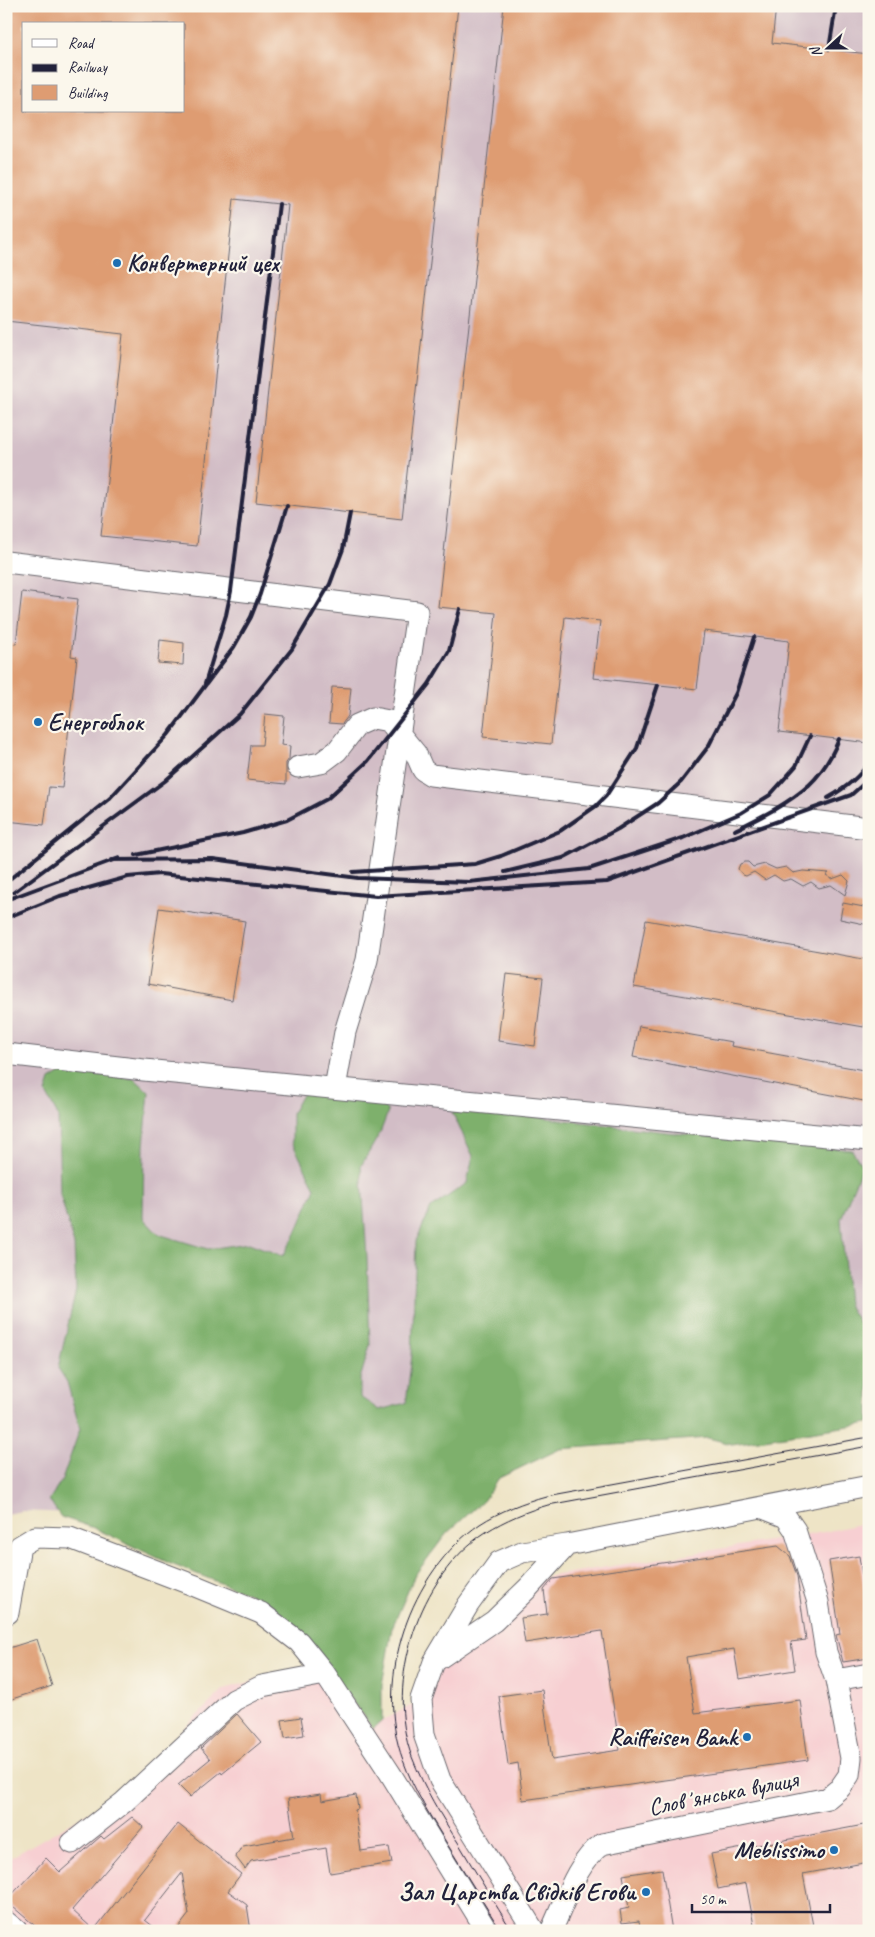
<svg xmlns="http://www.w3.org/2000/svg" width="875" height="1937" viewBox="0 0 875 1937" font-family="Caveat,sans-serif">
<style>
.built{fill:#f7cfd2}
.industrial{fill:#d2bdc6;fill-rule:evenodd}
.forest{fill:#7eb06c;stroke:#506954}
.building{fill:#de9c72;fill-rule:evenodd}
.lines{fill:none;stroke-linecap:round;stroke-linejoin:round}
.minor-casing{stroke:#69666c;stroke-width:23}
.minor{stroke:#fff;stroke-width:21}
.tram{stroke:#22223b;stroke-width:1}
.rail{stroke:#22223b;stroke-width:4}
.poi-dot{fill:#1f6fb2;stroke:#fbf7ec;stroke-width:2}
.labels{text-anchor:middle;stroke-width:4.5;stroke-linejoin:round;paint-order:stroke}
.poi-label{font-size:24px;font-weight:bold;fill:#22223b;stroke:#fbf7ec;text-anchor:end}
.street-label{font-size:24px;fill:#22223b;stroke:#fbf7ec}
</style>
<rect width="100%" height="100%" fill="#fbf7ec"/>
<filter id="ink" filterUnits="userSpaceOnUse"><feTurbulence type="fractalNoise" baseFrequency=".02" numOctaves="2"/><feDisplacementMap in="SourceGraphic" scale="10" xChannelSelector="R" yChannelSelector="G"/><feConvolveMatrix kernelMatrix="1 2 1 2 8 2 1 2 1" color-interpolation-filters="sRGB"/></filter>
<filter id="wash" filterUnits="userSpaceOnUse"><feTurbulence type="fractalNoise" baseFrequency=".0096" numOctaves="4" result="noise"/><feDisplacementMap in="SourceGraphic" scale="20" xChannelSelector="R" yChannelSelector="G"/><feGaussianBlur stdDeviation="1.12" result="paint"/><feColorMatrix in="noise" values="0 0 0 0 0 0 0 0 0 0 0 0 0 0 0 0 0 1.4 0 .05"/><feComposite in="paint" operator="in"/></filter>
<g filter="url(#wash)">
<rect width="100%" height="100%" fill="#eee4c6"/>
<!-- built -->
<path class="built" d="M869,1522V1931H6V1855L10,1858L112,1799L224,1689L323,1662L373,1729L382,1721L429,1696L442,1664L545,1577L824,1532Z"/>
<!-- industrial -->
<path class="industrial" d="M6,6H869V1369L71,1513L22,1511L6,1514ZM24,24H184V111H24Z"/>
<!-- forest -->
<path class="forest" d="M66,1070L135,1079L149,1092L144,1146L143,1218L158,1234L208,1249L249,1243L283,1256L295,1235L315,1188L292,1142V1113L303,1093L379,1099L388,1112L380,1133L361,1166L367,1258L370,1345L360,1379V1397L379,1410L406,1403L412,1355L416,1241L431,1208L467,1183L473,1156L452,1112L478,1110L683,1134L852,1150L862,1166L841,1219L848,1305L864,1331L869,1332V1423L732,1444L708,1438L560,1449L499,1478L483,1501L447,1533L415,1575L392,1628L382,1685V1721L373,1729L301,1634L262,1599L171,1564L94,1528L61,1517L49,1500L62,1480L80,1429L67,1382L58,1368L76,1290L74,1245L60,1194L58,1116L46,1093L50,1080Z"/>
<g id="blocks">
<!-- building -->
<path class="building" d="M6,6H458L402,519L256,502L288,205L234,199L197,546L101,536L123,334L6,321ZM24,24H184V111H24Z
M504,6H776L772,43L869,54V743L779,732L789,641L704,631L697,689L688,688L593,678L600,621L565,617L551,744L483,737L496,613L438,607Z
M22,592L78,599L71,656L77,657L62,788L49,787L44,825L6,821V643L16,644Z
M160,640L184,643L183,665L158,663Z
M332,687L351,688L348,716L342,724L329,723Z
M265,714L284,716L281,745L290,746L289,759L286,763V784L247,780L251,745H262Z
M745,862H748L753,867L765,864L776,869L786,867L793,873L803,871L829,873L826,875L832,879L843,875L849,881L845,895L831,885L819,888L811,882L803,886L791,879L783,881L774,875L765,880L754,872L746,876L743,875L738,869L740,864Z
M843,903L869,908V925L840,919Z
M159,908L245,921L232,1000L148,984Z
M646,920L869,960V998L864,1027L634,987Z
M506,974L543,978L535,1046L498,1041Z
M639,1026L732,1042L731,1046L869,1071V1102L633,1057Z
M778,1546L790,1556L797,1576L806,1640L791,1642L795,1670L739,1679L734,1649L686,1657L695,1713L800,1700L808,1760L523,1800L518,1763L508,1765L499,1696L542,1690L552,1760L620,1750L602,1631L525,1643L521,1618L547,1614L544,1590L553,1579Z
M859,1556L866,1602H869V1658L843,1662L836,1635L840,1634L829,1561Z
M37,1639L52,1686L6,1701V1649Z
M237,1714L261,1742L222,1774L221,1772L190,1797L178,1785L210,1759L201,1748Z
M301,1717L304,1735L285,1738L282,1720Z
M321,1794L322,1801L356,1795L358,1809L355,1810L361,1851L389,1847L392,1863L330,1873L326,1848L251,1861L245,1869L235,1856L243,1846L294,1837L288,1799Z
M132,1817L143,1827L72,1910L94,1930L178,1824L241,1874L228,1891L247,1905L251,1931H176L189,1914L182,1873L145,1920L159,1931H41L6,1901L46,1858L60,1872L101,1836L104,1839Z
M869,1824V1862L803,1874L814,1931H755L746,1883L718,1889L711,1854Z
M662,1869L672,1931H641L639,1921L622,1923L620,1910L629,1908L623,1875Z"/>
</g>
</g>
<g filter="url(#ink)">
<use href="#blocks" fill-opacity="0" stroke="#69666c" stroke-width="1"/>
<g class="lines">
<defs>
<path id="minor" d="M6,562L417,612L367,960L345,1032L335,1088
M298,767L321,763L337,751L357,725L373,718L389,721L416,754L423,770L431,775L869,828
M6,1054L144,1070L869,1140
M8,1613L20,1546L35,1537L70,1538L193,1585L261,1613L299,1642L325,1674L390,1773L487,1931
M438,1659L494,1621L528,1588L567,1545
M836,1680L869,1674
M72,1843L124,1802L234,1700L262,1686L325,1674
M6,1922L17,1931
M534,1931L440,1780L424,1734L421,1699L434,1662L468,1605L499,1562L522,1552L567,1545L869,1486
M551,1931C565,1902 576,1863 602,1844L828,1798L840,1788L849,1775L851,1758L836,1680L826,1652L818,1602L795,1530L786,1517L761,1507"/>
</defs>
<!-- minor casing -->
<use href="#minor" class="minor-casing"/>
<!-- minor -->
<use href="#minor" class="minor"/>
<!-- tram -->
<path class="tram" d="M501,1931C484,1903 466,1875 449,1847C432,1819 414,1791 403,1760C373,1680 410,1572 480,1524C500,1511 524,1502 546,1496L869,1437
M512,1931C494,1902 476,1873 459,1844C441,1816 424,1788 412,1757C384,1683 419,1575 486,1532C505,1520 527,1511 548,1505L869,1446"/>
<!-- rail -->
<path class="rail" d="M829,49L836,6
M204,687L226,615L231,591L279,204
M828,798C844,789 859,778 869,762
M735,830C759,818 788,804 809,785C822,773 832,756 839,739
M136,855L243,833L287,820L327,799L368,761L429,684L449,651L460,609
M111,860L213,859L358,878L469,882L589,869L683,838L741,813L770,795L796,766L810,736
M353,872L475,864L501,856L560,831L596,806L606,796L637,748L658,685
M505,872L563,858L618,829L658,803L681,782L708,747L736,693L754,637
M6,882L110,798L168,735L234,647L251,617L260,594L287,506
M14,892L165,781L240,714L292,649L330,584L343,549L350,513
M6,900L119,858
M6,918L60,896L128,877L160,874L376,896L607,882L851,795L869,779"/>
</g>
</g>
<!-- markers -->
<g class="poi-dot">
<circle cx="117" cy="263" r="5"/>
<circle cx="38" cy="722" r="5"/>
<circle cx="747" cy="1737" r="5"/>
<circle cx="834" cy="1850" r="5"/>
<circle cx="646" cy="1892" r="5"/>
</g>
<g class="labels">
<!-- poi labels -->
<g class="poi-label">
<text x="127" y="271" text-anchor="start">Конвертерний цех</text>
<text x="48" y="730" text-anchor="start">Енергоблок</text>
<text x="737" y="1745">Raiffeisen Bank</text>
<text x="824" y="1858">Meblissimo</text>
<text x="636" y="1900">Зал Царства Свiдкiв Егови</text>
</g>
<!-- street labels -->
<g class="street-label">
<text transform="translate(723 1793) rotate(-11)" y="8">Словʼянська вулиця</text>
</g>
</g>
<!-- margin -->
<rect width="875" height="1937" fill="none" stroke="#fbf7ec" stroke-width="25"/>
<!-- legend -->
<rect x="22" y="22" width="162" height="90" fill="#fbf7ec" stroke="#a4a2a5"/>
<rect x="32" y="39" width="25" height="8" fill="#ffffff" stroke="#a4a2a5"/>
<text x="68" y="48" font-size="15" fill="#22223b">Road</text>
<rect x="32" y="64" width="25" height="8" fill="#22223b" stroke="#a4a2a5"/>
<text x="68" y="72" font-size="15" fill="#22223b">Railway</text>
<rect x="32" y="85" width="25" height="15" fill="#de9c72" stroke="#a4a2a5"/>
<text x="68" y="98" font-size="15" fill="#22223b">Building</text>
<!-- north arrow -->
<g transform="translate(828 48) rotate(249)" stroke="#fbf7ec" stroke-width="4" paint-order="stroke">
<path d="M0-4L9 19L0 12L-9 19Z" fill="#22223b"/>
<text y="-8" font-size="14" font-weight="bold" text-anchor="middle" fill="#22223b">N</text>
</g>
<!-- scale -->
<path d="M692 1904v8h138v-8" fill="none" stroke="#22223b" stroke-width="2.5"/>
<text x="700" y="1904" font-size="15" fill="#22223b" stroke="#fbf7ec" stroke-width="4" paint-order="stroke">50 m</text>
</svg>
